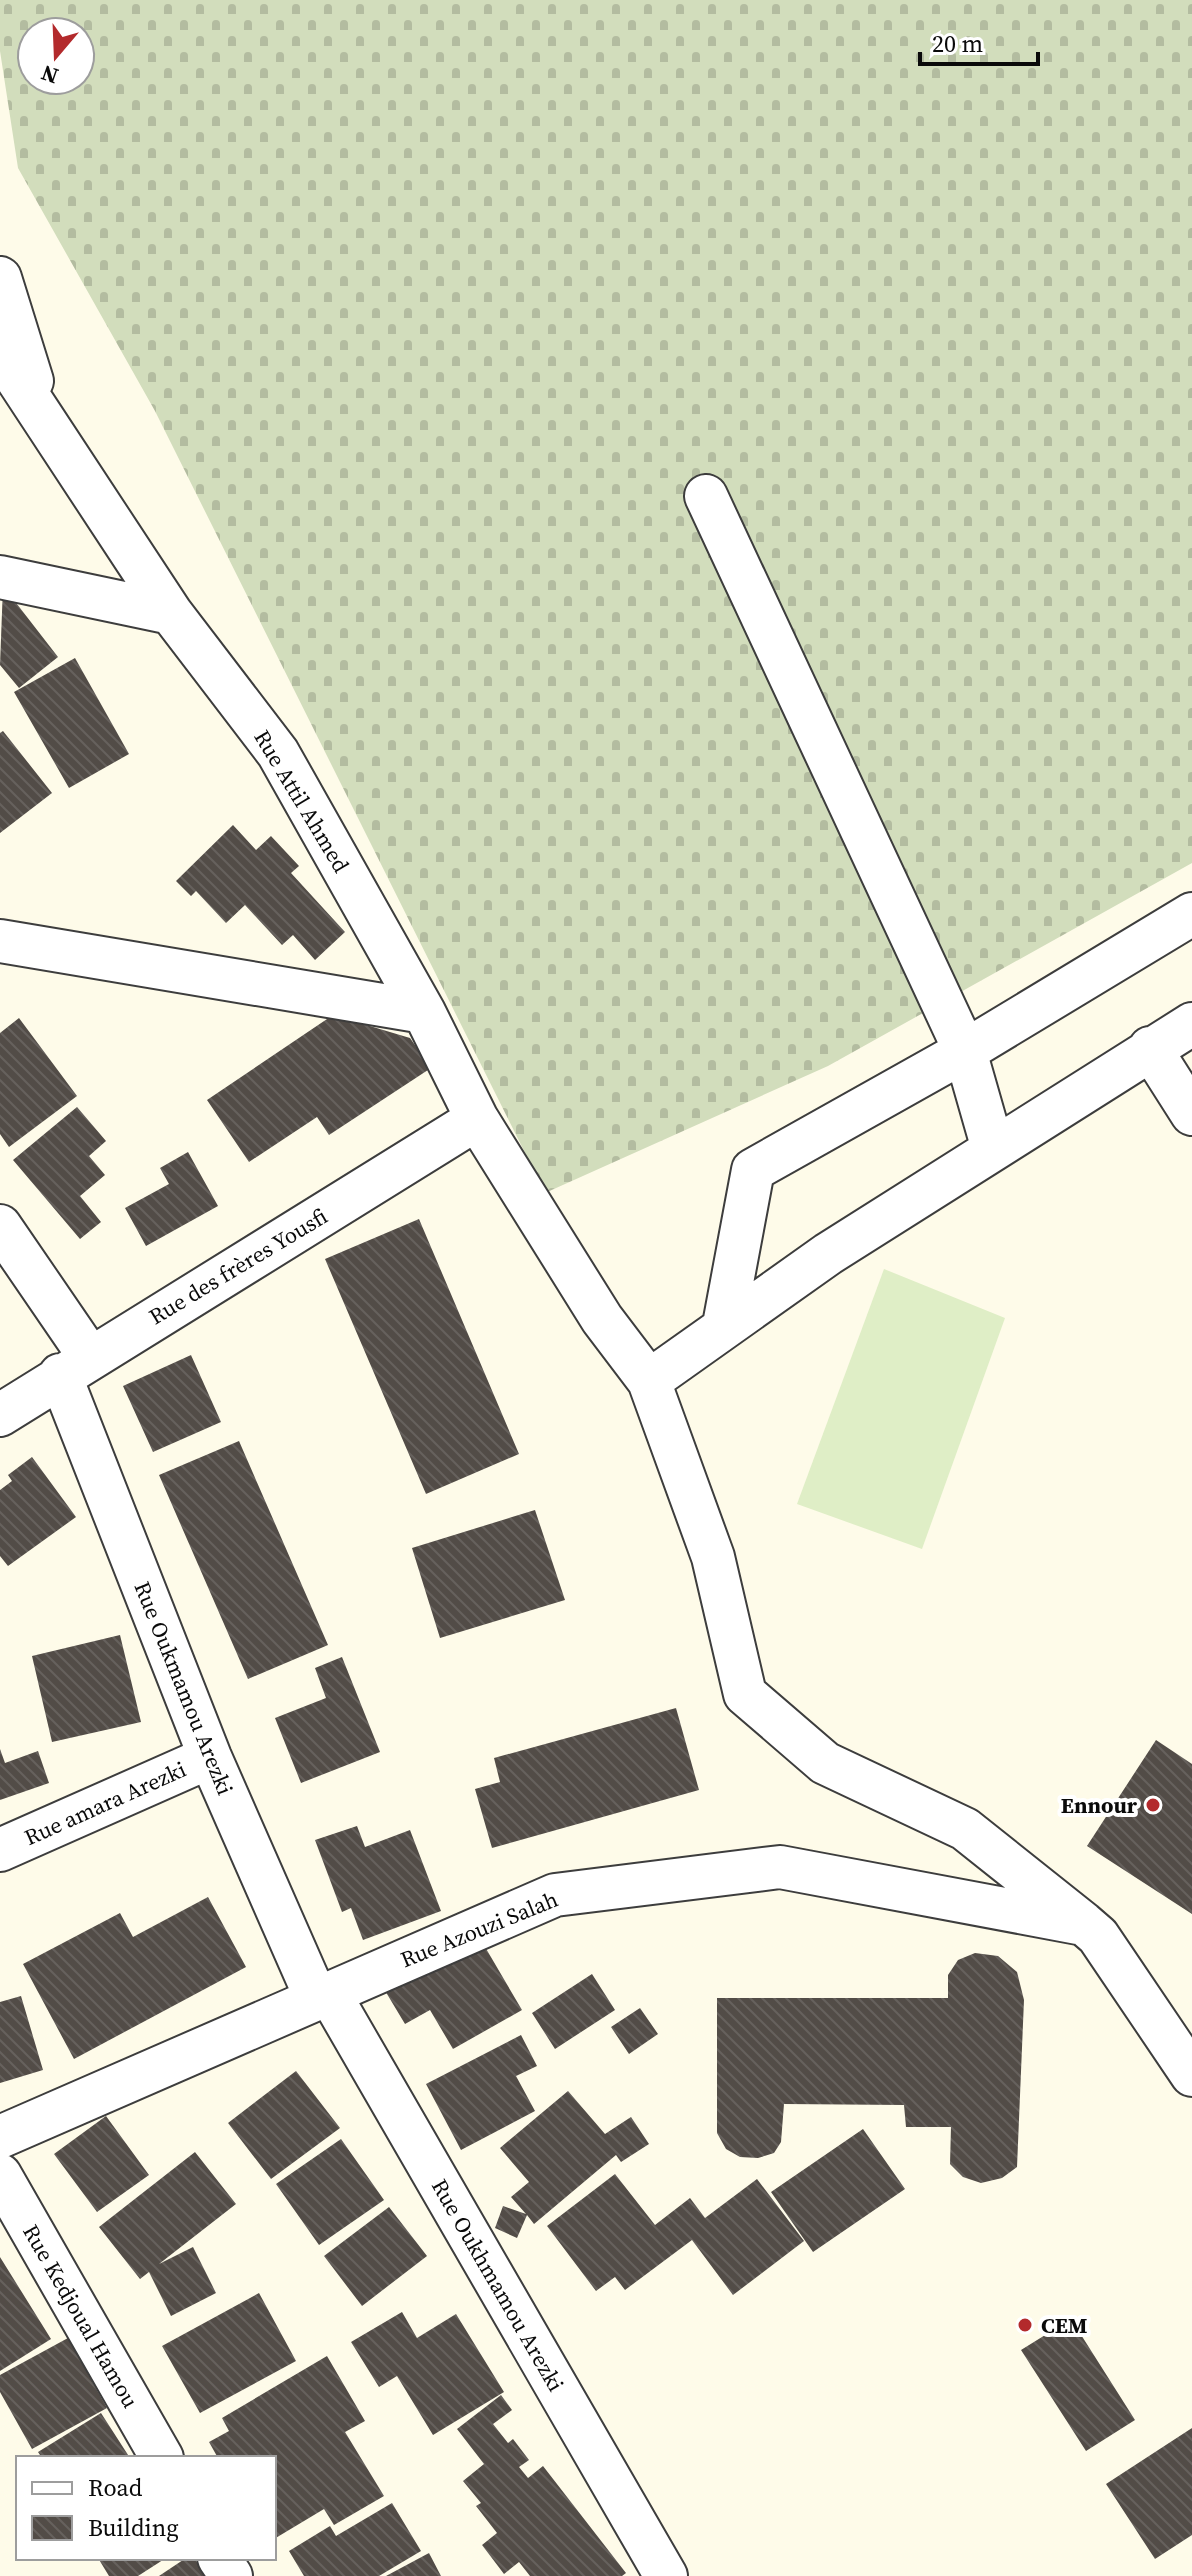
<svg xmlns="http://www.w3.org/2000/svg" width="1192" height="2576" viewBox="0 0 1192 2576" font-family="'Source Serif 4',serif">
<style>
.cemetery{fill:url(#cemetery-stones);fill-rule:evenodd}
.pitch{fill:#dfeec6}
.building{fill:url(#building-back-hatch)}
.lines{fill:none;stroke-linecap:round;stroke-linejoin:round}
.street-casing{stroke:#3d3d3d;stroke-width:46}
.street{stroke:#fff;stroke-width:42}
.poi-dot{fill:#b32a2c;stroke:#fff;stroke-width:3}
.labels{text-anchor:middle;stroke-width:8;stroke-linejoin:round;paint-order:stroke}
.street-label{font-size:22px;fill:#0a0a0a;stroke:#fff}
.poi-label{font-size:22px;font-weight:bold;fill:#0a0a0a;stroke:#fff;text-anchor:end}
</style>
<defs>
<pattern id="cemetery-stones" width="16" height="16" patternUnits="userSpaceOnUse" patternTransform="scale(2)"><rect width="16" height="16" fill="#d2ddbc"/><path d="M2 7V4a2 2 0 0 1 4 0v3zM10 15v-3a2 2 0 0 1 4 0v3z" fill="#b3bca0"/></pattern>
<pattern id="building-back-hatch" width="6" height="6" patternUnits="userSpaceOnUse" patternTransform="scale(2)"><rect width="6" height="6" fill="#524c47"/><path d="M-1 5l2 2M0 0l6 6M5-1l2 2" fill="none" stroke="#66615d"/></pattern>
</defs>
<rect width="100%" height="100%" fill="#fefbe9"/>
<!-- cemetery -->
<path class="cemetery" d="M0,0H1192V863L828,1066L545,1193L155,411L18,168L0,51ZM32,32H80V80H32Z"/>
<!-- pitch -->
<path class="pitch" d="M884,1269L1005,1318L922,1549L797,1504Z"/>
<!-- building -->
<path class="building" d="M3,586L58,657L19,688L0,665Z
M75,658L129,754L69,788L14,692Z
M3,731L52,793L0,833V733Z
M233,825L256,850L271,836L299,866L291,873L345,932L315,960L293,935L282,945L245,905L226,923L196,891L191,896L176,881Z
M333,1015L410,1038L431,1068L329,1135L317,1117L249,1162L207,1100Z
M19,1018L77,1096L9,1147L0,1134V1033Z
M77,1107L106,1141L89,1156L105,1175L80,1196L101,1222L80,1239L13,1160Z
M188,1152L218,1206L146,1246L125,1208L169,1184L160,1168Z
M419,1219L519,1454L426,1494L325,1259Z
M191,1355L221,1422L153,1452L123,1386Z
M239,1441L328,1645L248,1679L159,1475Z
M32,1457L76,1517L8,1566L0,1556V1490L12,1481L8,1475Z
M535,1510L565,1600L440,1638L412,1548Z
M120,1635L141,1722L52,1742L32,1656Z
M342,1657L380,1752L301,1783L275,1718L326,1698L315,1668Z
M676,1708L699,1790L492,1848L475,1789L500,1782L494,1758Z
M1156,1740L1192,1764V1914L1087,1846Z
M0,1749L5,1763L38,1751L49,1783L0,1800Z
M357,1826L365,1847L410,1830L441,1911L363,1940L351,1908L342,1912L315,1840Z
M208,1897L246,1967L74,2059L23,1964L120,1913L133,1937Z
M478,1935L522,2010L453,2049L430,2010L405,2024L384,1989Z
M975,1953L998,1956L1017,1972L1024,2000L1017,2167L1002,2178L981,2183L963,2177L950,2164L951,2127H906L904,2105L784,2104L781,2142L774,2153L758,2158L740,2157L726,2149L717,2133V1998H948V1975L958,1960Z
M592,1974L615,2010L555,2049L532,2013Z
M21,1996L43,2070L0,2083V2002Z
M640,2008L658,2034L629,2054L611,2027Z
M521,2035L537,2066L516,2076L535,2111L461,2150L426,2084Z
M296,2071L340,2128L271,2179L228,2123Z
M568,2091L605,2134L631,2117L649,2144L621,2162L616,2155L534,2224L527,2215L517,2238L495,2228L503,2206L526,2214L511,2197L529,2182L500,2148Z
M106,2116L149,2175L97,2212L54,2154Z
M863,2129L905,2189L813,2252L771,2192Z
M341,2139L384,2200L319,2245L276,2184Z
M195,2152L236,2204L159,2264L193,2247L216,2293L171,2316L149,2272L140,2279L99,2227Z
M615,2174L655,2225L690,2198L705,2218L757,2179L804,2241L733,2295L692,2240L625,2290L615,2277L596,2291L547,2226Z
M389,2207L427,2256L362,2306L324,2256Z
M0,2257L51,2339L0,2371Z
M259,2293L296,2361L200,2413L162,2346Z
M402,2312L417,2338L456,2314L504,2392L433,2435L397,2376L379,2387L351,2342Z
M1071,2319L1135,2420L1086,2451L1021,2350Z
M68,2338L107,2408L32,2449L0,2392V2375Z
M327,2356L365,2421L345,2432L384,2496L334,2525L324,2509L274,2539V2458H218L209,2442L229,2431L222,2418Z
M501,2395L512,2410L493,2424L508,2443L513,2439L529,2460L519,2467L528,2478L543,2466L626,2573L622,2576H530L519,2562L504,2574L482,2545L497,2533L476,2506L481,2503L463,2481L484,2464L457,2429Z
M101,2413L130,2458H42L38,2452Z
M1192,2428V2535L1155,2559L1106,2484Z
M392,2503L421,2551L379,2576H304L289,2551L330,2526L336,2536Z
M429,2553L441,2576H386Z
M98,2558H166L138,2576H109Z
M186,2558H194L206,2576H159Z"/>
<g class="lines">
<defs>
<path id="street" d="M0,278L32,381
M0,353L171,613L278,753L424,1012L477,1119L602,1319L649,1381L713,1557L745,1694L825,1763L965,1829L1083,1923L1098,1936L1192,2075
M706,496L965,1051L993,1149
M0,577L171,613
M0,941L424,1012
M1150,1048L1192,1114
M0,1226L89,1356
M724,1325L753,1170L965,1051L1192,914
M60,1375L210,1757L316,1998
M649,1381L828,1254L1192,1024
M0,1415L477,1119
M0,1850L210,1757
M329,1993L666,2576
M0,2137L555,1895L780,1867L1078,1923
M0,2175L162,2458
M219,2558L231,2576"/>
</defs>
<!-- street casing -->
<use href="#street" class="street-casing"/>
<!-- street -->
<use href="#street" class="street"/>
</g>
<!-- markers -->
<g class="poi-dot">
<circle cx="1153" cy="1805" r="8"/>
<circle cx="1025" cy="2325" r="8"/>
</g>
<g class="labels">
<!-- street labels -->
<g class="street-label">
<text transform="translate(302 801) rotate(59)" y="8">Rue Attil Ahmed</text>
<text transform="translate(238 1266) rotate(-31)" y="8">Rue des frères Yousfi</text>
<text transform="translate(184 1688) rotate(68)" y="8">Rue Oukmamou Arezki</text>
<text transform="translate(105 1803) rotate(-24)" y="8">Rue amara Arezki</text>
<text transform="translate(479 1929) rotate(-22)" y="8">Rue Azouzi Salah</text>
<text transform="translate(498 2285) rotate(60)" y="8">Rue Oukhmamou Arezki</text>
<text transform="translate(81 2316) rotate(60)" y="8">Rue Kedjoual Hamou</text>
</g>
<!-- poi labels -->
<g class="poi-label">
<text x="1137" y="1813">Ennour</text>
<text x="1041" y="2333" text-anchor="start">CEM</text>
</g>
</g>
<!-- legend -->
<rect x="16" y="2456" width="260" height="104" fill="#ffffff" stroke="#9d9d9d" stroke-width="2"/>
<rect x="32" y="2482" width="40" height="12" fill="#ffffff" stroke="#9d9d9d" stroke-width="2"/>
<text x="88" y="2496" font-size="24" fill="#0a0a0a">Road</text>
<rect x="32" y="2516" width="40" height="24" fill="url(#building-back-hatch)" stroke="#9d9d9d" stroke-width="2"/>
<text x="88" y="2536" font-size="24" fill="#0a0a0a">Building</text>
<!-- north arrow -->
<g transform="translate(56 56) rotate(199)"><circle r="38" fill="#ffffff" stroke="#9d9d9d" stroke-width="2"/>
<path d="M0-6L14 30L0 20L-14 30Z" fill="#b32a2c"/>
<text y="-12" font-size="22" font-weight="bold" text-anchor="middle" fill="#0a0a0a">N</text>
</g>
<!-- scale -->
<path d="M920 52v12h118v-12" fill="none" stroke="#0a0a0a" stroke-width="4"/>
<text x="932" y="52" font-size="24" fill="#0a0a0a" stroke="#ffffff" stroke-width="6" paint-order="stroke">20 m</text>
</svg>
